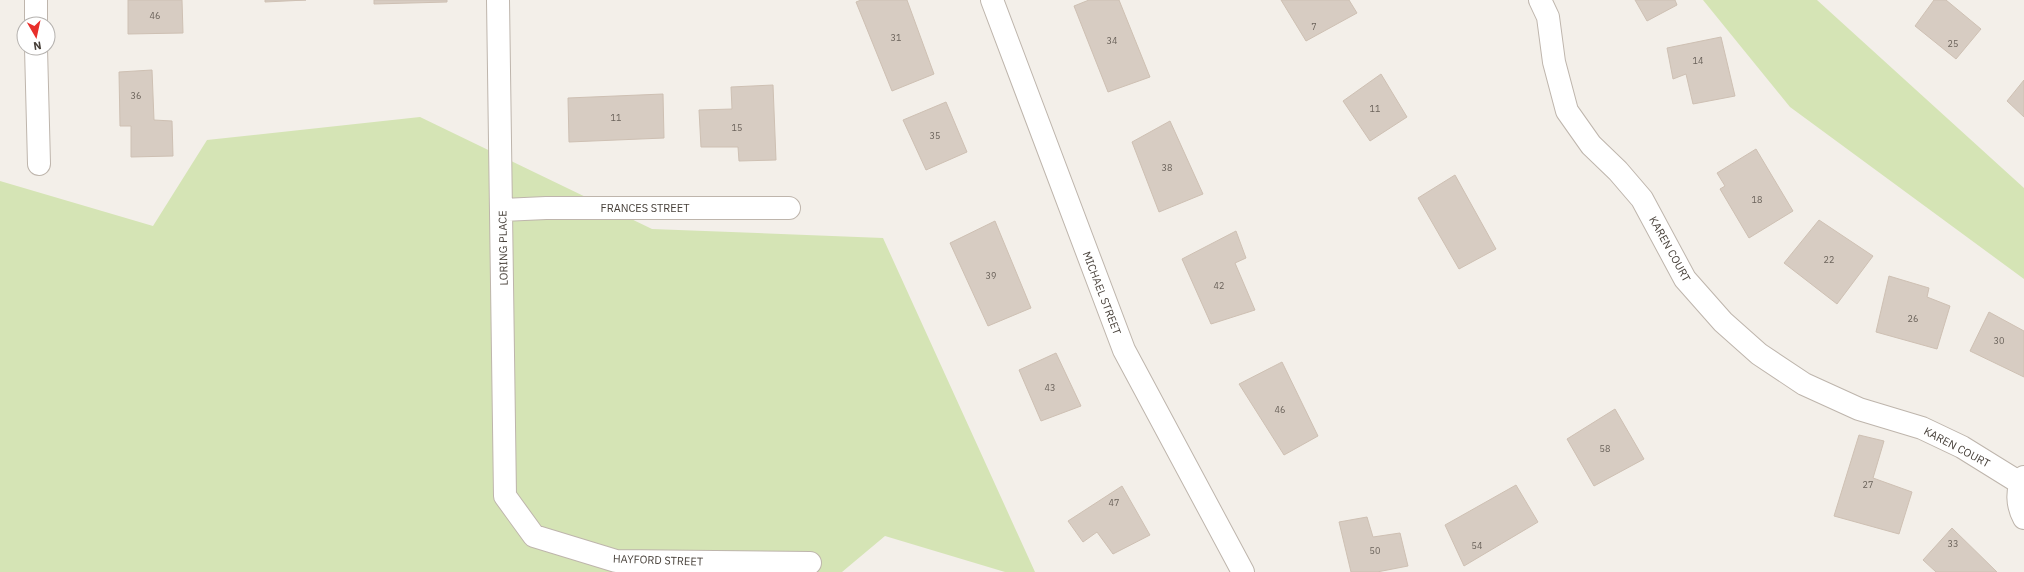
<svg xmlns="http://www.w3.org/2000/svg" width="2024" height="572" viewBox="0 0 2024 572" font-family="'IBM Plex Sans',sans-serif">
<style>
.green{fill:#d5e4b5}
.building{fill:#d7ccc2;stroke:#cec0b3}
.lines{fill:none;stroke-linecap:round;stroke-linejoin:round}
.minor-casing{stroke:#beb5ac;stroke-width:24}
.minor{stroke:#fff;stroke-width:22}
.labels{text-anchor:middle;stroke-width:3.5;stroke-linejoin:round;paint-order:stroke}
.number-label{font-size:9px;fill:#6a625a}
.street-label{font-size:11px;fill:#463f38;stroke:#fff}
</style>
<rect width="100%" height="100%" fill="#f3efe9"/>
<!-- green -->
<path class="green" d="M1703,0H1817L2024,188V279L1790,107Z
M420,117L652,229L883,238L1035,572H1005L885,536L842,572H0V181L153,226L207,140Z"/>
<!-- building -->
<path class="building" d="M128,0H182L183,33L128,34Z
M265,0H306L265,2Z
M374,0H447V2L374,4Z
M861,0H907L934,74L892,91L856,2Z
M1089,0H1119L1150,77L1108,92L1074,6Z
M1281,0H1349L1357,13L1306,41Z
M1635,0H1675L1677,5L1647,21Z
M1934,0H1946L1981,29L1956,59L1915,26Z
M1721,37L1735,96L1693,104L1686,74L1673,79L1667,48Z
M152,70L154,120L172,121L173,156L131,157V126H120L119,72Z
M1381,74L1407,117L1370,141L1343,101Z
M2024,80V117L2007,101Z
M773,85L776,160L739,161L738,147H701L699,110L732,109L731,87Z
M663,94L664,138L569,142L568,98Z
M946,102L967,152L926,170L903,120Z
M1170,121L1203,194L1159,212L1132,142Z
M1756,149L1793,211L1749,238L1720,189L1725,186L1717,173Z
M1455,175L1496,249L1459,269L1418,198Z
M1819,220L1873,256L1837,304L1784,263Z
M995,221L1031,308L988,326L950,243Z
M1236,231L1246,258L1235,263L1255,310L1211,324L1182,259Z
M1889,276L1929,288L1927,297L1950,306L1937,349L1876,332Z
M1989,312L2024,331V377L1970,351Z
M1056,353L1081,406L1041,421L1019,370Z
M1282,362L1318,436L1284,455L1239,384Z
M1615,409L1644,459L1594,486L1567,439Z
M1859,435L1884,441L1873,478L1912,492L1899,534L1834,516Z
M1516,485L1538,522L1464,566L1445,525Z
M1122,486L1150,535L1113,554L1097,532L1083,542L1068,521Z
M1367,517L1373,537L1400,533L1408,566L1377,572H1351L1339,522Z
M1952,528L1997,572H1936L1923,560Z"/>
<g class="lines">
<defs>
<path id="minor" d="M498,0L505,496L534,536L616,561L810,563
M992,0L1124,350L1243,572
M1540,0L1548,17L1554,62L1567,111L1591,145L1618,171L1642,199L1685,279L1723,322L1759,354L1804,384L1859,409L1922,428L1962,447L2020,483
M36,24V0
M36,48L39,164
M503,210L546,208H789
M2024,477C2016,490 2017,505 2024,518"/>
</defs>
<!-- minor casing -->
<use href="#minor" class="minor-casing"/>
<!-- minor -->
<use href="#minor" class="minor"/>
</g>
<g class="labels">
<!-- number labels -->
<g class="number-label">
<text x="155" y="19">46</text>
<text x="1314" y="30">7</text>
<text x="896" y="41">31</text>
<text x="1112" y="44">34</text>
<text x="1953" y="47">25</text>
<text x="1698" y="64">14</text>
<text x="136" y="99">36</text>
<text x="1375" y="112">11</text>
<text x="616" y="121">11</text>
<text x="737" y="131">15</text>
<text x="935" y="139">35</text>
<text x="1167" y="171">38</text>
<text x="1757" y="203">18</text>
<text x="1829" y="263">22</text>
<text x="991" y="279">39</text>
<text x="1219" y="289">42</text>
<text x="1913" y="322">26</text>
<text x="1999" y="344">30</text>
<text x="1050" y="391">43</text>
<text x="1280" y="413">46</text>
<text x="1605" y="452">58</text>
<text x="1868" y="488">27</text>
<text x="1114" y="506">47</text>
<text x="1953" y="547">33</text>
<text x="1477" y="549">54</text>
<text x="1375" y="554">50</text>
</g>
<!-- street labels -->
<g class="street-label">
<text x="645" y="212">FRANCES STREET</text>
<text transform="translate(503 248) rotate(-91)" y="4">LORING PLACE</text>
<text transform="translate(1670 249) rotate(61)" y="4">KAREN COURT</text>
<text transform="translate(1102 293) rotate(69)" y="4">MICHAEL STREET</text>
<text transform="translate(1957 447) rotate(28)" y="4">KAREN COURT</text>
<text transform="translate(658 560) rotate(2)" y="4">HAYFORD STREET</text>
</g>
</g>
<!-- north arrow -->
<g transform="translate(36 36) rotate(171)"><circle r="19" fill="#ffffff" stroke="#b5b2af"/>
<path d="M0-3L7 15L0 10L-7 15Z" fill="#e82f2b"/>
<text y="-6" font-size="11" font-weight="bold" text-anchor="middle" fill="#463f38">N</text>
</g>
</svg>
